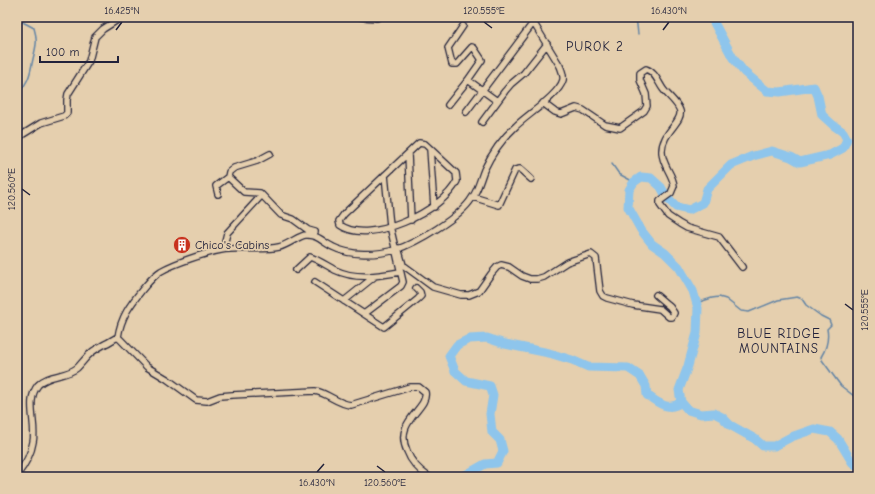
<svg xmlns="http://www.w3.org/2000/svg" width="875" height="494" viewBox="0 0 875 494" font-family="'Comic Neue',sans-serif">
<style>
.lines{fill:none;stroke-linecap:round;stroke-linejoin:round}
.stream{stroke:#6384a5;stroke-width:1.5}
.river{stroke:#8ec5ec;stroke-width:9}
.street-casing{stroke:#22223b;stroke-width:8}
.street{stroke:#e5cfae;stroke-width:5.5}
.ticks{fill:none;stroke:#22223b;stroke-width:1.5}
.labels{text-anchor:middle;stroke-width:3.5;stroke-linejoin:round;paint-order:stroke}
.poi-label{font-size:12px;fill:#22223b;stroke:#e5cfae;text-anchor:start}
.neighbourhood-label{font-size:13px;letter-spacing:1px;fill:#22223b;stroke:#e5cfae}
.neatline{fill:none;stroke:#22223b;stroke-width:1.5}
.ticks-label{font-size:10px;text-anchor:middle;fill:#22223b}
</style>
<rect width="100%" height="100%" fill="#e5cfae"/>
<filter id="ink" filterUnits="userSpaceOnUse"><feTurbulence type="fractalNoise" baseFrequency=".025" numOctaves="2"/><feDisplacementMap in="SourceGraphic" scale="8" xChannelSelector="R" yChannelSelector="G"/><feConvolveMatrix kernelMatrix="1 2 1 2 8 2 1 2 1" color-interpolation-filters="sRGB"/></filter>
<g filter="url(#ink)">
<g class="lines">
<!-- stream -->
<path class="stream" d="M636,17L638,34
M17,19L34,28C38,41 36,46 33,59C30,73 30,79 20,91H17
M612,164L619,174L634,182
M696,303L712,298L719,297L726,299L741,311L749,312L778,300L797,297L802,299L806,305L821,316L829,320L831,325L827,329C829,339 826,349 821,357L822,360L841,386L854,396L858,398"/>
<!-- river -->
<path class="river" d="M711,17L733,58L744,72L767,91L780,92L814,87L818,96L822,115L833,125L843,132L847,139L843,148L830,155L800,162L791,157L772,151L753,156L731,165L707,189L703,203L689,210L676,207L667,198L661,187L651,178L641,177L634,182L629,190L628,207L641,230L652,244L665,253L679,267L693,291L698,308L697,333L688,366L679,390L681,402L688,410L701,414L714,413L722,417L730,425L755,439L763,446H774L791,437L814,429L830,432L838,439L852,462L858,467
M462,477L485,464L497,463L503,451L500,440L492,432L490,414L493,395L490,386L466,381L455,371L449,356L457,345L469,339L487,338L505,344L549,353L572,360L588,367L628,368L640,376L646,386L647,395C658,403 669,412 681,402"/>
<defs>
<path id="street" d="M362,17L377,18L379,17
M468,80L497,101
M543,103L555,112L561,114L576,108L583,110L605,125L620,128L644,111L647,106L646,94L640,80V73L646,69C655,72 658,82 663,89C668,96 678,103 680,111C683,122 661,133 662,152C662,165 673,174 674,186L671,193L660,201V205L668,216L680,224L687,228L719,237L742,267
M448,105L468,80L482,60L474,48L472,47L457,64H452L448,48L463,26
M466,112L533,23
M482,122L505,91L511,84L524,73L547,44
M17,138L41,123L64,116L67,113V100L68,94L89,61L95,37L103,29L122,17
M419,143L425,144L456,173L457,181C443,211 369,246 340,225L339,221L344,214Z
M430,149L434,207
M270,154L257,161L234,168L229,172L228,177L244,192L260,193L281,215L293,219L308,230L315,232
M408,154L411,220
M218,194L216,186L228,177
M473,197L499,205L515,170L520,169L531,179
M398,248L403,265L433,287L461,295H469L479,291L491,274L497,267L501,265L509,267L522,276L530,279H537L544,277L567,262L591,254L596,258L600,291L603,296L607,298L633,305L660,309L669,317H672L674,313L670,307L656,295
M225,249V241L227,233L262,195
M296,270L310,257C319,260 327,266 335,270C356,280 378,276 400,272
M315,282L364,314L401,286L403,282L390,226L385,175
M344,301L374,277
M364,314L384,327L418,299L421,296L420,292L416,288
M118,337C121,317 130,305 142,290C148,283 153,276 161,271C175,263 205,253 221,250C240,246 260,251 279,247C288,245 300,235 306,235C317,234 324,243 333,247C350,256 377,255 395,250C416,243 461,217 472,198C478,190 480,180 484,170C491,155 503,138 516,126C527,115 559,95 563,80C564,75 562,71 560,66L530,17
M118,337L147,367L167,379L196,400L207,401L220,396L232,395L315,391C328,393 337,404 351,405L410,387H419L425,392C429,409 393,421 407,451C411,462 420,471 429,477
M17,475C25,465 31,455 33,442C37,424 25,401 38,385C48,374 66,377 77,368C82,363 86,357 92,352C96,349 100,347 105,344C110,342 113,339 118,337"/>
</defs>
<!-- street casing -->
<use href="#street" class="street-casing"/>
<!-- street -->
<use href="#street" class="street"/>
</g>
</g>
<!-- ticks -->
<path class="ticks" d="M484,22L492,28M116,30L122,22M663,30L669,22M22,189L30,195M845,304L853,310M377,466L385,472M317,472L324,464"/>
<!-- icons -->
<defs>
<symbol id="building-disc" viewBox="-11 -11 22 22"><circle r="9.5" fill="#c8321e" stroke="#e5cfae"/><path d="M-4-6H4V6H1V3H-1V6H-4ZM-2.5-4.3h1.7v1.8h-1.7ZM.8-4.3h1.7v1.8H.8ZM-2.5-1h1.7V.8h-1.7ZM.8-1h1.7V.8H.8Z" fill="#fff"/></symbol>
</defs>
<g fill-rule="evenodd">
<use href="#building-disc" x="172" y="235" width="20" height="20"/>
</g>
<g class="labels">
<!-- poi labels -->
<g class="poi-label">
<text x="195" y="249">Chico's Cabins</text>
</g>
<!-- neighbourhood labels -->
<g class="neighbourhood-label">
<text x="595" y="51">PUROK 2</text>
<text x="779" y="338">BLUE RIDGE<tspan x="779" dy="15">MOUNTAINS</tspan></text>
</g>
</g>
<!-- margin -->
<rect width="875" height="494" fill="none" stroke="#e5cfae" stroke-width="44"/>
<!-- scale -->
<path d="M40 56v6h78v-6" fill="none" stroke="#22223b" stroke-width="2"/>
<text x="46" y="56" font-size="12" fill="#22223b" stroke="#e5cfae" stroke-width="3" paint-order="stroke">100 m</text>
<rect x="22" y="22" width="831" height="450" class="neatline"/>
<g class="ticks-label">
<text x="122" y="14">16.425°N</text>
<text x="484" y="14">120.555°E</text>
<text x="669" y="14">16.430°N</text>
<text transform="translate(11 189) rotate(-90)" y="4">120.560°E</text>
<text transform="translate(864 310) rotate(-90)" y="4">120.555°E</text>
<text x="317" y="486">16.430°N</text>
<text x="385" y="486">120.560°E</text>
</g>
</svg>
